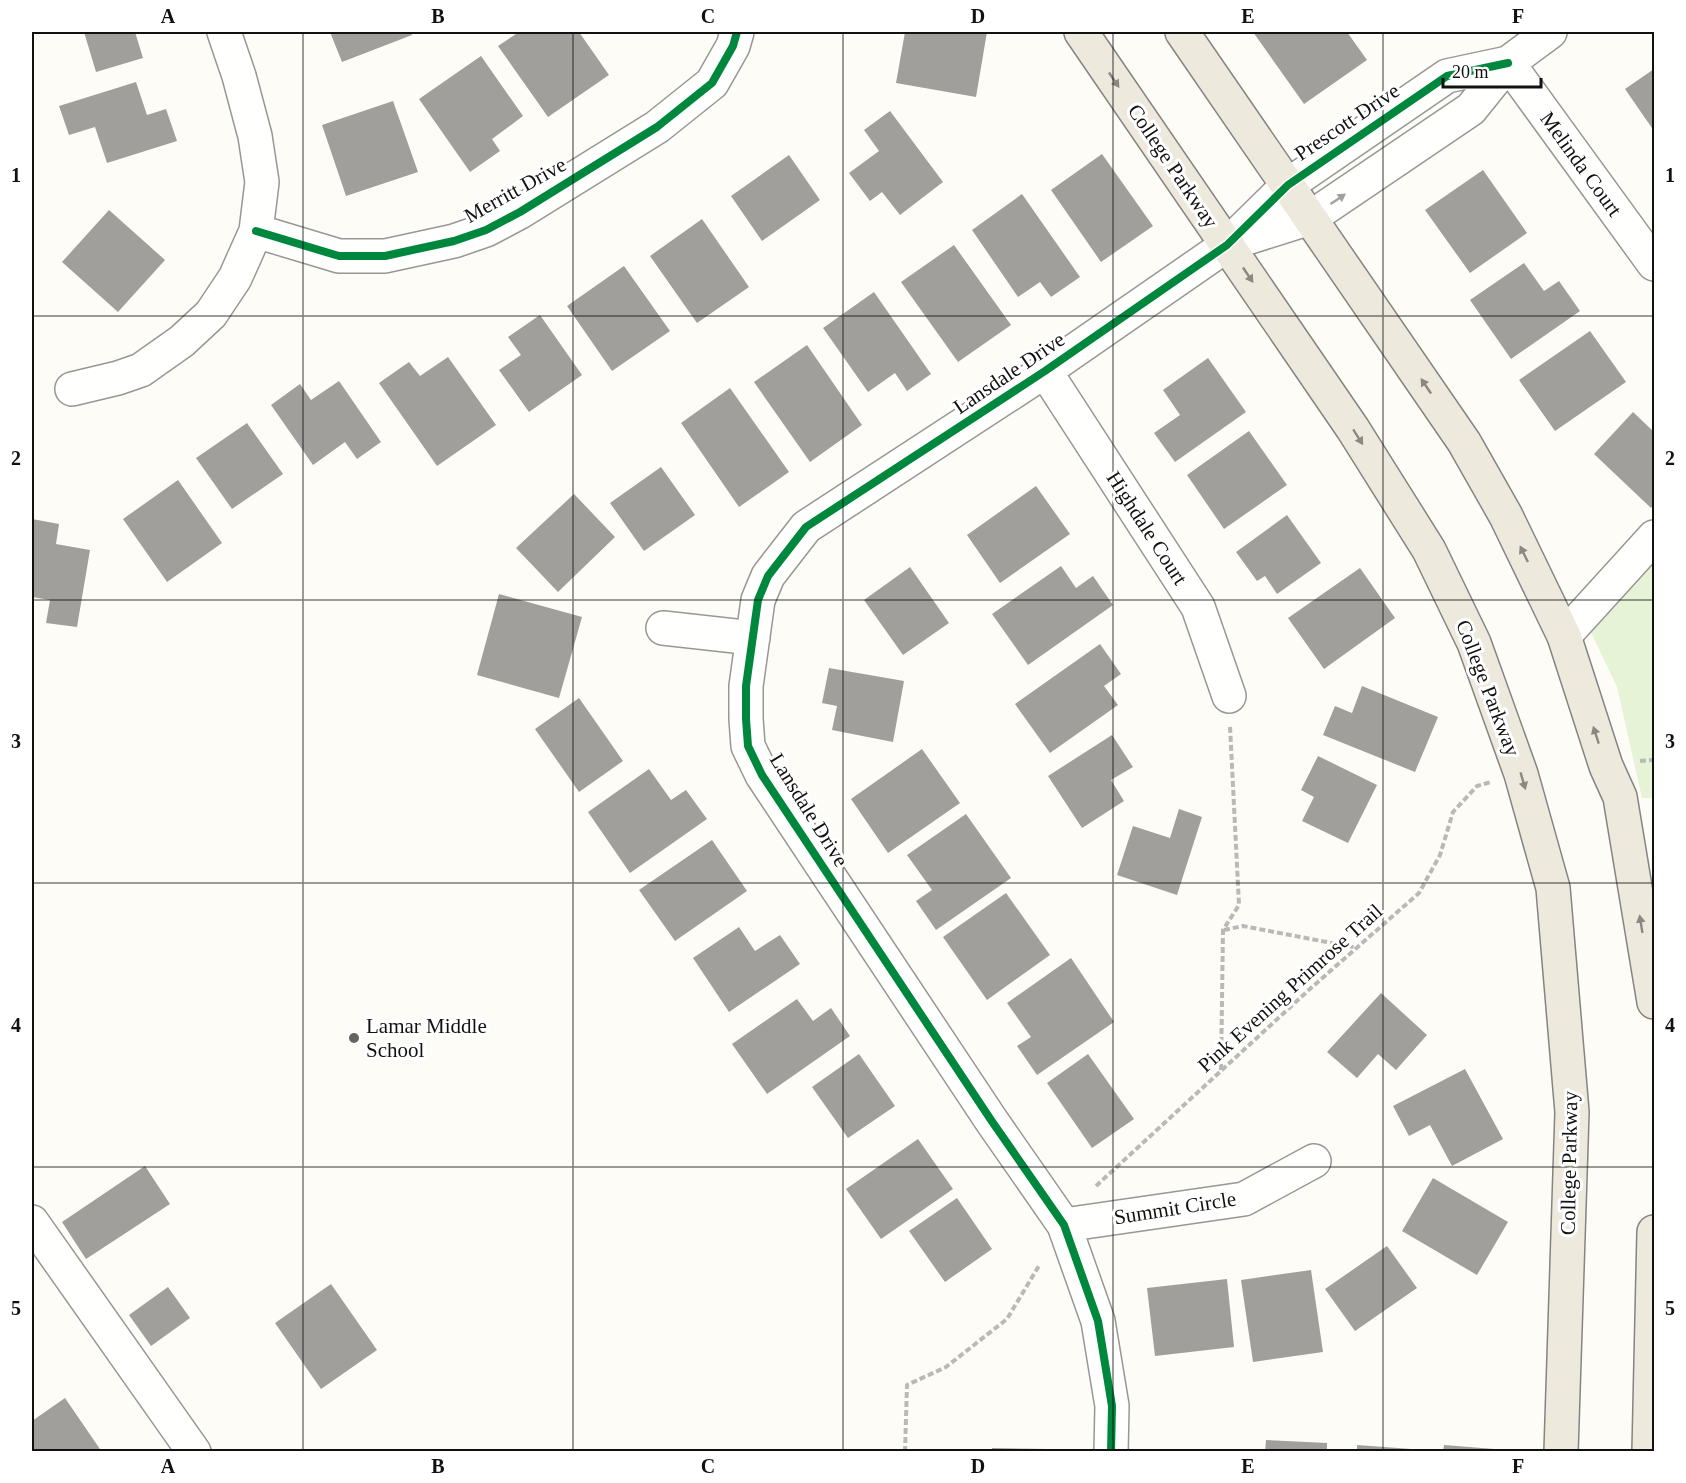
<svg xmlns="http://www.w3.org/2000/svg" width="1686" height="1483" viewBox="0 0 1686 1483" font-family="'Times New Roman',serif">
<style>
.green{fill:#e7f3d7}
.building{fill:#a19f9c}
.lines{fill:none;stroke-linecap:round;stroke-linejoin:round}
.minor-casing{stroke:#979795;stroke-width:36}
.major-casing{stroke:#858482;stroke-width:36}
.path{stroke:#b9b9b8;stroke-width:4;stroke-dasharray:6 3;stroke-linecap:butt}
.minor{stroke:#fffffe;stroke-width:33}
.major{stroke:#ede9dc;stroke-width:33}
.cycleway-casing{stroke:#fff;stroke-width:11}
.cycleway{stroke:#00873e;stroke-width:8}
.oneway{fill:#8a8881}
.oneway2{fill:#a0a09f}
.grid{fill:none;stroke:#111;stroke-width:1.5;stroke-opacity:0.55}
.poi-dot{fill:#646362;stroke:#fff;stroke-width:2}
.labels{text-anchor:middle;stroke-width:6;stroke-linejoin:round;paint-order:stroke}
.street-label{font-size:21px;fill:#111;stroke:#fff}
.poi-label{font-size:21px;fill:#111;stroke:#fff;text-anchor:start}
.neatline{fill:none;stroke:#111;stroke-width:2}
.grid-label{font-size:20px;text-anchor:middle;font-weight:bold;fill:#111}
</style>
<rect width="100%" height="100%" fill="#fdfcf7"/>
<!-- green -->
<path class="green" d="M1654,524V798H1642L1617,687L1578,605Z"/>
<!-- building -->
<path class="building" d="M84,32H135L143,58L96,72Z
M330,32H411L412,35L342,62Z
M519,32H579L609,75L548,117L498,46Z
M905,32H987L976,97L896,83Z
M1253,32H1347L1367,60L1304,104Z
M481,56L523,116L492,139L500,151L470,172L419,99Z
M1654,69V131L1625,89Z
M136,82L147,115L166,109L177,141L107,163L95,127L69,135L59,106Z
M393,101L418,172L346,196L322,125Z
M890,111L943,182L900,215L882,192L870,201L849,173L879,151L864,130Z
M1102,154L1153,226L1101,262L1051,190Z
M789,155L820,200L762,241L731,196Z
M1483,170L1527,233L1470,273L1425,210Z
M1022,194L1080,277L1051,297L1040,282L1018,297L972,230Z
M109,210L165,260L118,312L62,262Z
M702,219L749,287L697,323L650,256Z
M954,245L1011,325L958,362L901,282Z
M1524,263L1544,291L1559,281L1580,311L1511,359L1470,300Z
M624,266L670,331L612,371L567,306Z
M874,292L931,374L907,391L895,373L868,392L823,328Z
M540,315L582,375L529,412L499,370L521,355L508,337Z
M1590,331L1626,382L1555,431L1519,380Z
M807,345L862,425L810,462L754,382Z
M448,357L496,425L437,466L379,383L409,362L420,376Z
M1208,358L1246,412L1175,462L1154,433L1180,415L1163,390Z
M339,381L381,442L357,459L345,442L313,465L271,405L300,384L311,400Z
M730,388L789,472L739,507L681,423Z
M1633,412L1654,432V504L1651,508L1594,454Z
M247,423L283,474L232,509L196,458Z
M1249,431L1287,485L1224,529L1187,475Z
M661,467L695,515L644,551L610,503Z
M178,480L222,543L167,582L123,519Z
M1036,486L1070,534L1000,583L967,535Z
M574,494L615,537L558,592L516,548Z
M1287,515L1321,563L1277,594L1265,576L1257,581L1236,552Z
M32,519L59,524L56,544L90,550L77,627L46,623L50,600L32,597Z
M1061,566L1076,588L1093,576L1113,605L1028,665L992,614Z
M910,567L949,623L903,655L864,600Z
M1360,568L1395,618L1324,669L1288,618Z
M499,594L582,617L559,698L477,675Z
M1100,644L1121,674L1104,686L1118,705L1050,753L1015,704Z
M829,668L904,681L893,742L832,730L837,706L822,703Z
M1362,686L1438,717L1415,772L1323,735L1335,706L1352,713Z
M579,698L623,761L579,792L535,729Z
M1112,735L1133,767L1111,780L1124,801L1082,828L1048,776Z
M922,749L960,803L888,853L851,799Z
M1318,756L1377,785L1348,843L1302,821L1314,797L1301,790Z
M649,769L671,800L686,790L707,819L630,873L588,812Z
M1179,809L1202,817L1177,895L1117,875L1133,826L1170,838Z
M966,814L1011,878L936,930L916,901L932,890L907,855Z
M712,840L747,891L675,941L639,890Z
M1006,893L1050,955L987,1000L943,937Z
M739,927L755,951L780,935L800,964L729,1012L693,958Z
M1071,958L1114,1022L1037,1075L1017,1046L1031,1037L1007,1003Z
M1381,993L1427,1035L1396,1070L1378,1054L1357,1078L1327,1052Z
M797,999L813,1021L831,1008L850,1036L767,1094L732,1044Z
M859,1054L895,1106L848,1138L812,1087Z
M1088,1054L1134,1119L1092,1148L1047,1083Z
M1465,1069L1503,1139L1452,1166L1430,1125L1409,1136L1393,1106Z
M918,1139L953,1189L881,1239L846,1189Z
M145,1166L170,1204L86,1259L62,1222Z
M1433,1178L1508,1222L1477,1275L1402,1231Z
M957,1198L992,1249L945,1282L909,1231Z
M1387,1246L1417,1288L1355,1331L1325,1289Z
M1311,1270L1323,1352L1253,1362L1241,1280Z
M1227,1279L1234,1347L1155,1356L1147,1288Z
M331,1284L377,1350L321,1389L275,1323Z
M168,1287L190,1318L151,1346L129,1315Z
M65,1398L102,1452H32V1421Z
M1266,1440L1327,1443V1452H1265Z
M1357,1445L1425,1450V1452H1357Z
M1444,1445L1507,1450V1452H1443Z
M992,1448L1049,1449V1452H992Z"/>
<g class="lines">
<defs>
<path id="minor" d="M1508,63L1654,264
M256,231L339,256H385L454,241L486,230L520,212L657,127L712,83L733,46L737,32
M1234,242L1310,218L1471,109L1508,63L1550,32
M1045,371L1198,607L1229,696
M72,389L118,378L141,370L182,341L211,314L235,278L256,231L262,182L255,136L239,76L224,32
M663,628L753,638
M1564,636L1654,537
M32,1222L194,1452
M1064,1225L1244,1199L1314,1161
M1111,1452L1112,1406L1098,1321L1064,1225L991,1120L762,775L748,746L746,719V686L758,600L768,576L806,527L1045,371L1227,245L1288,185L1447,76L1508,63"/>
<path id="major" d="M1081,32L1353,429L1429,550L1474,643L1521,774L1553,888L1572,1112L1561,1452
M1182,32L1464,442L1506,516L1564,636L1606,766L1620,797L1654,1002
M1649,1452L1654,1232"/>
</defs>
<!-- minor casing -->
<use href="#minor" class="minor-casing"/>
<!-- major casing -->
<use href="#major" class="major-casing"/>
<!-- path -->
<path class="path" d="M1640,761L1654,760
M1224,930L1243,926L1358,948
M1221,1070L1223,930L1239,905L1230,726
M1096,1186L1311,988L1419,893L1440,855L1453,812L1477,786L1491,782
M905,1452L907,1385L946,1367L1007,1319L1040,1264"/>
<!-- minor -->
<use href="#minor" class="minor"/>
<!-- major -->
<use href="#major" class="major"/>
<defs>
<path id="cycleway" d="M256,231L339,256H385L454,241L486,230L520,212L657,127L712,83L733,46L737,32
M1111,1452L1112,1406L1098,1321L1064,1225L991,1120L762,775L748,746L746,719V686L758,600L768,576L806,527L1045,371L1227,245L1288,185L1447,76L1508,63"/>
</defs>
<!-- cycleway casing -->
<use href="#cycleway" class="cycleway-casing"/>
<!-- cycleway -->
<use href="#cycleway" class="cycleway"/>
</g>
<!-- one-way arrows -->
<defs><path id="oneway-solid" d="M-6-.8H1V-3.2L6.5 0L1 3.2V.8H-6Z" transform="scale(1.5)"/></defs>
<g class="oneway">
<use href="#oneway-solid" transform="translate(1114 80) rotate(56)"/>
<use href="#oneway-solid" transform="translate(1248 275) rotate(56)"/>
<use href="#oneway-solid" transform="translate(1426 386) rotate(-124)"/>
<use href="#oneway-solid" transform="translate(1358 437) rotate(58)"/>
<use href="#oneway-solid" transform="translate(1524 554) rotate(-116)"/>
<use href="#oneway-solid" transform="translate(1596 735) rotate(-108)"/>
<use href="#oneway-solid" transform="translate(1523 781) rotate(74)"/>
<use href="#oneway-solid" transform="translate(1641 924) rotate(-99)"/>
</g>
<use class="oneway2" href="#oneway-solid" transform="translate(1338 199) rotate(-34)"/>
<!-- grid -->
<path class="grid" d="M303,32V1452M573,32V1452M843,32V1452M1113,32V1452M1383,32V1452M32,316H1654M32,600H1654M32,883H1654M32,1167H1654"/>
<!-- markers -->
<circle class="poi-dot" cx="354" cy="1038" r="6"/>
<g class="labels">
<!-- street labels -->
<g class="street-label">
<text transform="translate(1347 122) rotate(-34)" y="7">Prescott Drive</text>
<text transform="translate(1581 164) rotate(54)" y="7">Melinda Court</text>
<text transform="translate(1173 166) rotate(56)" y="7">College Parkway</text>
<text transform="translate(515 190) rotate(-29)" y="7">Merritt Drive</text>
<text transform="translate(1009 373) rotate(-34)" y="7">Lansdale Drive</text>
<text transform="translate(1147 528) rotate(57)" y="7">Highdale Court</text>
<text transform="translate(1488 688) rotate(69)" y="7">College Parkway</text>
<text transform="translate(809 810) rotate(58)" y="7">Lansdale Drive</text>
<text transform="translate(1290 988) rotate(-42)" y="7">Pink Evening Primrose Trail</text>
<text transform="translate(1569 1163) rotate(-89)" y="7">College Parkway</text>
<text transform="translate(1175 1208) rotate(-9)" y="7">Summit Circle</text>
</g>
<!-- poi labels -->
<g class="poi-label">
<text x="366" y="1033">Lamar Middle<tspan x="366" dy="24">School</tspan></text>
</g>
</g>
<!-- border -->
<rect width="1686" height="1483" fill="none" stroke="#ffffff" stroke-width="66"/>
<!-- scale -->
<path d="M1443 78v9h98v-9" fill="none" stroke="#111111" stroke-width="3"/>
<text x="1452" y="78" font-size="18" fill="#111111" stroke="#ffffff" stroke-width="4.5" paint-order="stroke">20 m</text>
<rect x="33" y="33" width="1620" height="1417" class="neatline"/>
<g class="grid-label">
<text x="168" y="23">A</text>
<text x="438" y="23">B</text>
<text x="708" y="23">C</text>
<text x="978" y="23">D</text>
<text x="1248" y="23">E</text>
<text x="1518" y="23">F</text>
<text x="16" y="182">1</text>
<text x="1670" y="182">1</text>
<text x="16" y="465">2</text>
<text x="1670" y="465">2</text>
<text x="16" y="748">3</text>
<text x="1670" y="748">3</text>
<text x="16" y="1032">4</text>
<text x="1670" y="1032">4</text>
<text x="16" y="1315">5</text>
<text x="1670" y="1315">5</text>
<text x="168" y="1473">A</text>
<text x="438" y="1473">B</text>
<text x="708" y="1473">C</text>
<text x="978" y="1473">D</text>
<text x="1248" y="1473">E</text>
<text x="1518" y="1473">F</text>
</g>
</svg>
